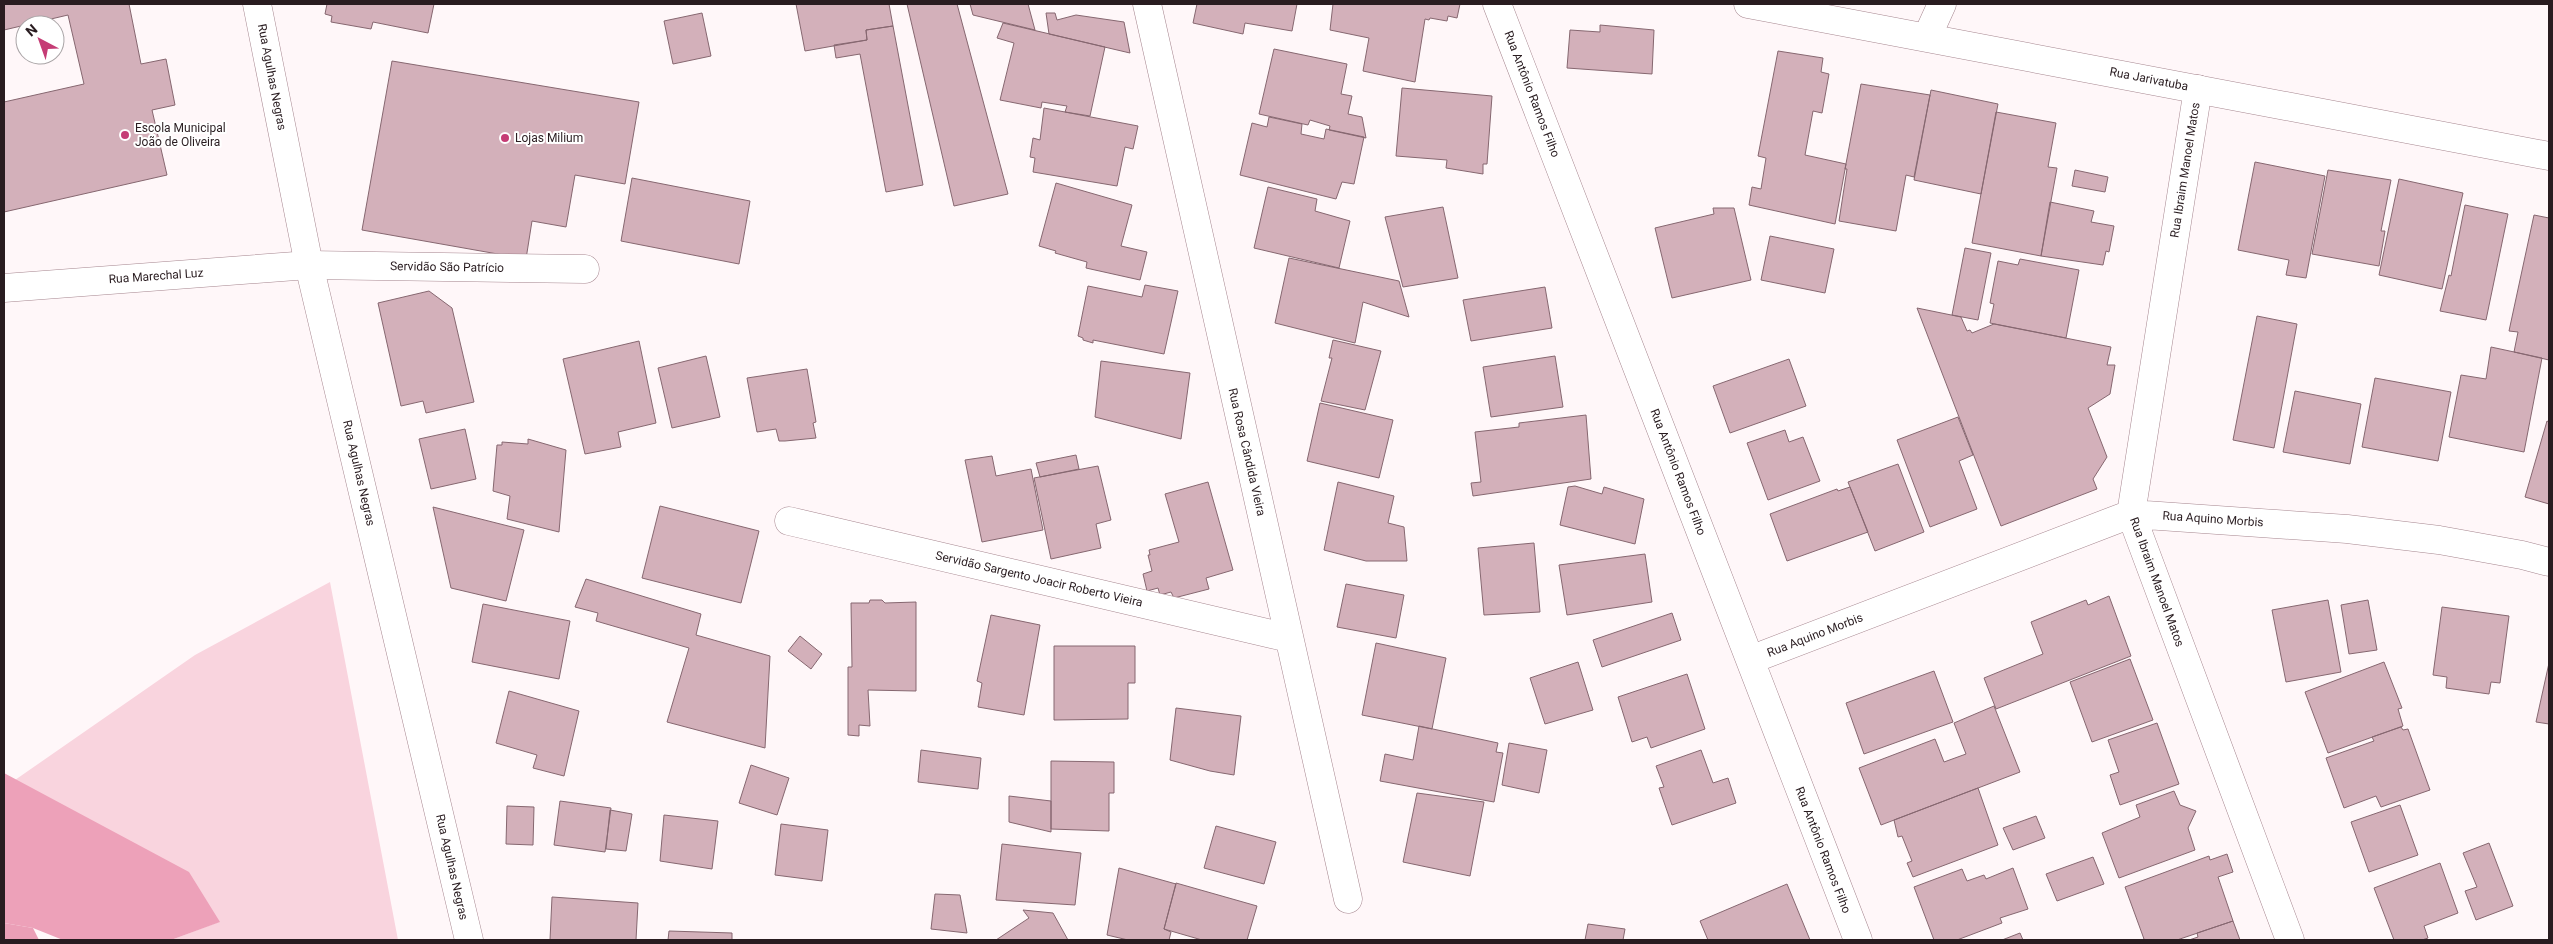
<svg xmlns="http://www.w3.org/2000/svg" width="2553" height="944" viewBox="0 0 2553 944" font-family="Roboto,sans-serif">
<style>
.green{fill:#f9d4de}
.forest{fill:#eda1b9}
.water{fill:#eb9fb7}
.building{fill:#d3b0ba;stroke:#866770}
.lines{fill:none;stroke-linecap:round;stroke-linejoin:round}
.minor-casing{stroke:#a6868f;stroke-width:29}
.tertiary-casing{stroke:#a6868f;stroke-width:29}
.secondary-casing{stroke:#a6868f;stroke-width:29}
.minor{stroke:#fff;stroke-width:28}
.tertiary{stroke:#fff;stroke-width:28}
.secondary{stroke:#fff;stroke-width:28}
.poi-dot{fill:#c53c75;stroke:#fff;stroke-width:2}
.labels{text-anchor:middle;stroke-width:4;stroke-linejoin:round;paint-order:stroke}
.street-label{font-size:12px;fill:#291c20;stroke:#fff}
.poi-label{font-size:12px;fill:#291c20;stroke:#fff;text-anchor:start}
</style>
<rect width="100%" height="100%" fill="#fff7f9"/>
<!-- green -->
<path class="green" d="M330,582L398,940H171L219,922L15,780L195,655Z"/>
<!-- forest -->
<path class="forest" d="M4,773L189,872L220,922L171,940H63L33,928L4,923Z"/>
<!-- water -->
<path class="water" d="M4,923L33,928L39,940H4Z"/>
<!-- building -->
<path class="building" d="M4,4H129L141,64L166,59L175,105L152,110L167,175L4,212V102L84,84L68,15L4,30Z
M327,4H434L428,33L373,22L371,29L331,22L332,16L325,14Z
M796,4H889L893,26L866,30L867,40L805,51Z
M907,4H957L1008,194L954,206Z
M970,4H1028L1035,30L973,15Z
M1197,4H1297L1292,31L1245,23L1243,34L1193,23Z
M1333,4H1460L1457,18L1448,16L1447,21L1430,18L1429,20L1425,19L1415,82L1363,71L1369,38L1330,30Z
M702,13L711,56L673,64L664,21Z
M1046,13H1055L1057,20L1076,15L1124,22L1130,53L1049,34Z
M1003,23L1105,47L1090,116L1065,112L1067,106L1042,102L1041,108L1000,100L1014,43L997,38Z
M1600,25L1654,30L1652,74L1567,68L1570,30L1600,32Z
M893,26L923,185L886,192L860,54L836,58L834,45L867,40L866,30Z
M1274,49L1347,64L1341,94L1352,96L1348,114L1362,117L1366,138L1329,130L1330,126L1310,120L1308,125L1259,114Z
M1778,51L1823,58L1821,72L1829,74L1822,113L1813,111L1805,155L1846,164L1835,224L1749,205L1752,187L1761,189L1766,158L1758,156Z
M392,61L639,102L625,184L575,175L566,227L532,221L526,259L362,230Z
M1861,84L1930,95L1914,177L1906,175L1896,231L1839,221L1847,169H1845Z
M1402,88L1492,96L1487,164H1483V174L1446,168L1447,160L1396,156Z
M1931,90L1998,104L1981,194L1914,180Z
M1044,108L1138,126L1133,149L1125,147L1117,186L1033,172L1035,158L1030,157L1033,138L1040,140Z
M1996,112L2056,123L2048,167L2057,168L2041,256L1972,243Z
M1269,117L1302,124L1301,134L1324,139L1326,129L1364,137L1354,184L1342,182L1336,199L1240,175L1252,123L1267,127Z
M2255,162L2325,176L2306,278L2286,275L2289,260L2238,250Z
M2075,170L2108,177L2105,192L2072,186Z
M2328,170L2391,180L2381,231H2385L2379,266L2312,254Z
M632,178L750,201L739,264L621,241Z
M2399,179L2463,193L2442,289L2379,275Z
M1056,183L1132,205L1121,246L1147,252L1140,280L1086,268L1087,262L1055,253L1056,251L1039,246Z
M1268,187L1317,199L1315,211L1350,221L1339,268L1254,248Z
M2050,202L2094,211L2091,222L2114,226L2109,252L2106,251L2103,265L2041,256Z
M2465,205L2508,214L2486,320L2440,311L2449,275L2451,276Z
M1443,207L1458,278L1403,287L1385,217Z
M1713,208H1734L1751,280L1672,298L1655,228L1714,214Z
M2534,215L2549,218V360L2514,352L2518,332L2509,331Z
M1770,236L1834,249L1825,293L1761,280Z
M1965,248L1991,253L1978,320L1952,315Z
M1289,258L1399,281L1409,317L1363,302L1355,343L1275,323Z
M2020,259L2079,270L2066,338L1990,323L1994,304L1990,303L1998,261L2018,265Z
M1145,285L1178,291L1164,354L1093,340V343L1083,340V338L1078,336L1088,286L1142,297Z
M1545,287L1552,328L1471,341L1463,300Z
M429,291L452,308L474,402L426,413L423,401L401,406L378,303Z
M1917,308L1961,317L1967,331L1970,330L1972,333L1994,324L2111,347L2107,365H2115L2110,394L2088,408L2107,457L2093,479L2097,489L2001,526Z
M2257,316L2297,324L2274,448L2233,440Z
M1333,340L1381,351L1365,410L1321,401L1332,358H1329Z
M639,341L656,423L618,432L621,447L585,454L563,359Z
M2491,347L2542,358L2524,452L2449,437L2461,375L2486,379Z
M706,356L720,417L672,428L658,368Z
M1555,356L1563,407L1491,417L1483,367Z
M1789,359L1806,406L1730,433L1713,386Z
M1101,361L1190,373L1181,439L1095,417Z
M807,369L816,422L813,423L816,438L785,441H779L776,429L757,432L747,378Z
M2375,378L2451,392L2438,461L2362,447Z
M2295,391L2361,404L2350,464L2283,452Z
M1320,403L1393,420L1379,478L1307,461Z
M1586,415L1591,479L1473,496L1471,483L1481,482L1475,432L1519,427V423Z
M1958,417L1973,455L1959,461L1977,509L1930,527L1897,440Z
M2547,421L2549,422V504L2525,497Z
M465,429L476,479L431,489L419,439Z
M1785,430L1789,442L1803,437L1820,481L1768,500L1747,443Z
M528,439L566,450L559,532L507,519L510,496L493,491L497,445H502V442L528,444Z
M1076,455L1079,469L1040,477L1036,463Z
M992,456L996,476L1031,469L1043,530L982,542L965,460Z
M1898,464L1924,532L1875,551L1848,482Z
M1098,466L1111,520L1096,524L1101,548L1051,559L1034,478Z
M1208,482L1233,570L1206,578L1209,589L1174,598L1171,592L1160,595L1158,588L1147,591L1143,574L1152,571L1148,555H1150L1149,550L1179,542L1165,494Z
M1338,482L1394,496L1388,523L1404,527L1407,561H1366L1324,550Z
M1575,486L1602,494L1604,487L1644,499L1635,544L1560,525L1568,487Z
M1850,487L1868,532L1787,561L1770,514L1837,489L1838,491Z
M660,506L759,531L741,603L642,578Z
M433,507L524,530L506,601L451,588Z
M1534,543L1540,612L1484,615L1478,548Z
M1645,554L1652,602L1567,615L1559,565Z
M586,579L701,614L696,635L770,656L765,748L667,722L689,648L596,621L598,613L575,607Z
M1346,584L1404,595L1396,638L1337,627Z
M2109,596L2131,656L1996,709L1984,678L2043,654L2031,622L2086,600L2088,605Z
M870,600H882L885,603L916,602V691L868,690L870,726L859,725V736L848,735V667H852L851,603H869Z
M2328,600L2341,672L2286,682L2272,610Z
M2368,600L2377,650L2349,654L2341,605Z
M483,604L570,621L559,679L472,662Z
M2442,607L2509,616L2500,683L2491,682L2489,694L2446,688L2447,677L2433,675Z
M1672,613L1681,640L1602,667L1593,640Z
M991,615L1040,625L1024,715L978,707L982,683L977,681Z
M800,636L822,654L811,669L788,651Z
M1376,643L1446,658L1432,729L1362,715Z
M1054,646H1135V683H1128V719L1054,720Z
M2130,659L2153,720L2092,742L2070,682Z
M1578,662L1593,710L1545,724L1530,678Z
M2384,662L2402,708L2398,709L2403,726L2328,753L2305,692Z
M2549,663V724L2536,722Z
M1934,671L1953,722L1864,754L1846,703Z
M1687,674L1705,729L1651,748L1647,737L1632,742L1618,697Z
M509,691L579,711L564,776L533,768L537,755L496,743Z
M1994,706L2020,772L1881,825L1859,768L1935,739L1944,762L1966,754L1954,723Z
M1176,708L1241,716L1234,775L1210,771L1170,760Z
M2157,723L2179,784L2120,805L2110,775L2119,772L2108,740Z
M1419,726L1498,743L1496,752L1503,753L1494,802L1380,781L1385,754L1413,760Z
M2401,727L2403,730L2408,729L2430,790L2381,807L2376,796L2344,808L2326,758L2374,741L2372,737Z
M1509,743L1547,750L1539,793L1502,785Z
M921,750L981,758L978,789L918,782Z
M1701,750L1713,783L1728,778L1736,803L1672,825L1659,788L1664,787L1656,766Z
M1051,761L1114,762V793H1109V831L1051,829Z
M751,765L789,778L777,815L739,803Z
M1978,788L1998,845L1913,877L1907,863L1912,861L1902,836L1898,837L1894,820Z
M2174,791L2180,805L2196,811L2188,828L2195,850L2119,878L2102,833L2140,817L2136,805Z
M1417,793L1484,802L1470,876L1403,862Z
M1009,796L1051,801V832L1009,822Z
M560,801L611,808L605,852L554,845Z
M2400,805L2418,855L2369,872L2351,822Z
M507,806L534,807L533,845L506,844Z
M610,810L632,814L626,851L606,849Z
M664,815L718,821L712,869L660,861Z
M2036,816L2045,838L2013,850L2003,828Z
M781,824L828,830L822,881L775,875Z
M1216,826L1276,842L1264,884L1204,868Z
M2489,843L2513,906L2476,920L2465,891L2477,887L2463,853Z
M1002,844L1081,853L1075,905L996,900Z
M2227,854L2233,872L2218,877L2233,921L2177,940H2142L2144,939L2125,887L2209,856L2210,860Z
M2093,857L2104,884L2057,901L2046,874Z
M2440,863L2458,913L2424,926L2428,938L2422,940H2394L2374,888Z
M1119,868L1176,884L1164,929L1171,932L1169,940H1128L1107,935Z
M2013,868L2028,909L2000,918L2002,923L1957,940H1934L1914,887L1962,869L1967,881L1984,875L1986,879Z
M1176,883L1257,906L1247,940H1202L1164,929Z
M1787,884L1810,940H1708L1700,921Z
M935,894L960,895L967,933L931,929Z
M552,897L638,903L636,940H550Z
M1023,910L1053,913L1068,940H996L1029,918Z
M2233,921L2240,940H2189L2198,937L2197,933Z
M1588,924L1625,929L1623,940H1585Z
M669,931L732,933V940H668Z
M2020,933L2023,940H2002Z"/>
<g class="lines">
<defs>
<path id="minor" d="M1147,4L1348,899
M1497,4L1858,940
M2198,89L2131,514L2290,940
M309,265L585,269
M789,521L1289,638
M1750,660L2131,514L2347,529L2439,540L2522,555L2549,562"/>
<path id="tertiary" d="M1927,37L1942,4
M309,265L469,940"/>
<path id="secondary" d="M1748,4L2549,156
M4,288L309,265L257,4"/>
</defs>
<!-- minor casing -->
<use href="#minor" class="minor-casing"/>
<!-- tertiary casing -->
<use href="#tertiary" class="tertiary-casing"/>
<!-- secondary casing -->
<use href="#secondary" class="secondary-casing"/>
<!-- minor -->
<use href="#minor" class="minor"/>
<!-- tertiary -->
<use href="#tertiary" class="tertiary"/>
<!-- secondary -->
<use href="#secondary" class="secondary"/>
</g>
<!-- markers -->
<g class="poi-dot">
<circle cx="125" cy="135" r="5"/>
<circle cx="505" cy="138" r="5"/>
</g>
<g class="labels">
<!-- street labels -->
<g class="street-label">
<text transform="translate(272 77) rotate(79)" y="4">Rua Agulhas Negras</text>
<text transform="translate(2149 79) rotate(11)" y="4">Rua Jarivatuba</text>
<text transform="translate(1532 94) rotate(69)" y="4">Rua Antônio Ramos Filho</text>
<text transform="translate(2185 170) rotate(-81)" y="4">Rua Ibraim Manoel Matos</text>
<text transform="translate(447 267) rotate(1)" y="4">Servidão São Patrício</text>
<text transform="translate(156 276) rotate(-4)" y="4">Rua Marechal Luz</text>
<text transform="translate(1247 452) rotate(77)" y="4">Rua Rosa Cândida Vieira</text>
<text transform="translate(1678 472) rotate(69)" y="4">Rua Antônio Ramos Filho</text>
<text transform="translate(359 473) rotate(77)" y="4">Rua Agulhas Negras</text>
<text transform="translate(2213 519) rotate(4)" y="4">Rua Aquino Morbis</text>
<text transform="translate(1039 579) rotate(13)" y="4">Servidão Sargento Joacir Roberto Vieira</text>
<text transform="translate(2157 582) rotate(70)" y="4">Rua Ibraim Manoel Matos</text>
<text transform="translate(1815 635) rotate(-21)" y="4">Rua Aquino Morbis</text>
<text transform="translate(1823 850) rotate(69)" y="4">Rua Antônio Ramos Filho</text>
<text transform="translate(452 867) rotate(77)" y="4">Rua Agulhas Negras</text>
</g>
<!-- poi labels -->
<g class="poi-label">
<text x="135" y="132">Escola Municipal<tspan x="135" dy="14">João de Oliveira</tspan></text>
<text x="515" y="142">Lojas Milium</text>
</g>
</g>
<!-- border -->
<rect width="2553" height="944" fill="none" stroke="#291c20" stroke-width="10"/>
<!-- north arrow -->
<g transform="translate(40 40) rotate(319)"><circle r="24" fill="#ffffff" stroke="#a9a4a6"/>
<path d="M0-4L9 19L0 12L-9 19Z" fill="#c53c75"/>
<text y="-8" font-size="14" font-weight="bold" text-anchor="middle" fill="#291c20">N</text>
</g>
</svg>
